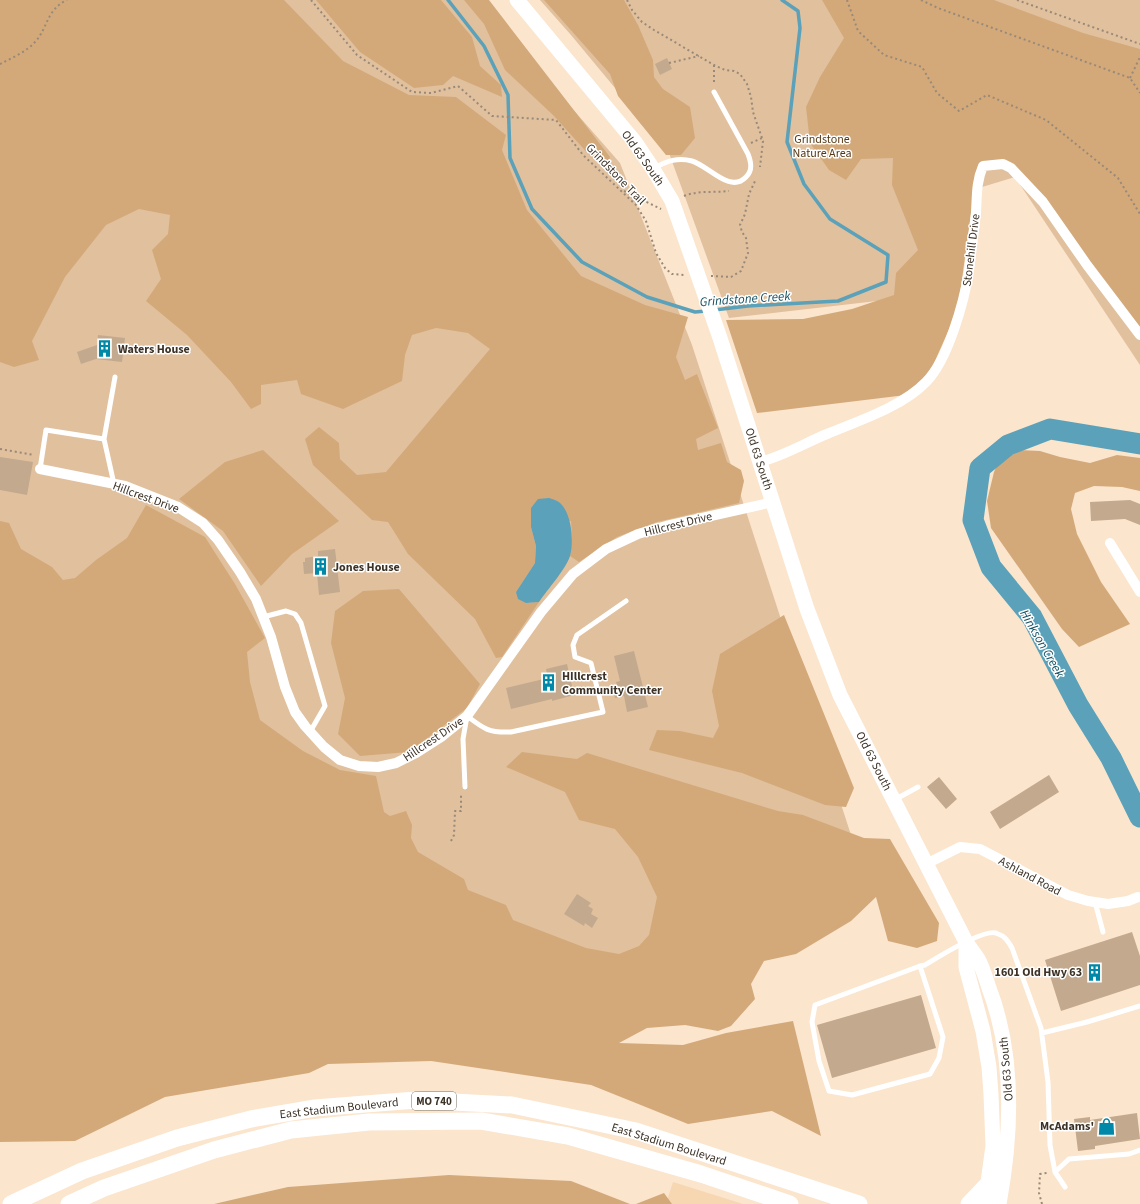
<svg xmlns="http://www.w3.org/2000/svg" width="1140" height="1204" viewBox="0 0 1140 1204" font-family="'Source Sans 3',sans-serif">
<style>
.built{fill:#f7d6b2}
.green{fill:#e1c09d}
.forest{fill:#d3a97a}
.water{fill:#5aa1b9}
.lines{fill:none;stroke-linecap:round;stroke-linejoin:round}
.stream{stroke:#5aa1b9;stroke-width:3.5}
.river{stroke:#5aa1b9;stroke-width:21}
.building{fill:#c3a98d}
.path{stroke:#998978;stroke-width:2;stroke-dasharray:2 3;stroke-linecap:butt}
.service{stroke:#fff;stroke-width:5}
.minor{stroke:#fff;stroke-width:10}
.secondary{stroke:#fff;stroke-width:15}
.primary{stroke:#fff;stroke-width:17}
.labels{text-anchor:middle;stroke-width:3;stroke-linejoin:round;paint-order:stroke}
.shield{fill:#fff;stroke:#767067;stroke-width:1}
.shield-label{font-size:11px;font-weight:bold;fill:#3c3226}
.park-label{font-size:12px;fill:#563814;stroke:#fff}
.street-label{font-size:12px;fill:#3c3226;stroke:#fff}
.poi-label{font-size:12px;font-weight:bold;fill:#3c3226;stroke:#fff;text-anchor:start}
.water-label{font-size:13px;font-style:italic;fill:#155163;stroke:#fff}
</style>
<rect width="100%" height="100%" fill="#fbe5cd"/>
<!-- built -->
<path class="built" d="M673,1182L743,1204H666Z"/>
<!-- green -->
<path class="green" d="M0,0H477L620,163L692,345L851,835L576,990L0,1109Z
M540,0H1140V365L1015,177L959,194L919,382L877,301L729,318L669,153L571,35Z"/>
<!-- forest -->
<path class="forest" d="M0,0H284L343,61L409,95L456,97L506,135L502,150L527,210L581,276L645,305L688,317L676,357L685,380L697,374L718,428L696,439L698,450L721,443L727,462L741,470L744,481L739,503L657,522L617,537L579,562L570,556L572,539L571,521L531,527L536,546L535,563L516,592L526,603L539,602L502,657L496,658L475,619L408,554L388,522L372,520L313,465L305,439L319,427L339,443L340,459L357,475L386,472L490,349L468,333L436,328L412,335L405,355L402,381L343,409L301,394L297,380L261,385V404L251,409L231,382L187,335L146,301L161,279L152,250L168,234L170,215L139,209L106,225L65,277L32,341L39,360L14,367L0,362Z
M316,0H441L472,37L480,66L501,85L502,97L453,76L443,85L414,88L360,52Z
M464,0H489L610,157L608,165L592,158L553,115L505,70L484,24Z
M544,0H624L638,25L653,60L654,77L663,89L690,107L695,138L681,155H666L618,96L610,74Z
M822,0H994L1083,33L1140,49V326H1138L1015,165L986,162L976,176L958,309L927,379L906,395L757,413L726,320L803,319L852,309L894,295L896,273L918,250L892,185L893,158L861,159L846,180L829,170L810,143L806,107L820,77L844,38Z
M263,450L339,521L292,554L261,586L223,531L179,499L225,462Z
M1019,450L1040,451L1060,457L1090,463L1117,455L1140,458V491L1122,487L1094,486L1075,493L1071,509L1077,534L1101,582L1130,624L1079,647L1062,629L991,528L987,501L994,472L998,463Z
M146,505L205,537L235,584L265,638L247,652L250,682L260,720L303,751L340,770L376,776L384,812L390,816L406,811L412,825L411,838L418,852L464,879L468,890L506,905L513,920L586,948L619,954L639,946L649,935L657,897L638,857L615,829L579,820L565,792L506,767L522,752L577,759L587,753L778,811L803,815L864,838L890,839L939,923L937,941L917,948L888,941L876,897L851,921L796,954L764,961L751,984L755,999L731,1026L718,1031L685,1025L647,1028L619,1043L683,1045L726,1033L793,1021L821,1136L772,1111L688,1124L591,1085L431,1061L328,1064L309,1073L165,1097L75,1141L0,1142V521L9,523L21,549L52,567L63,580L75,578L96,560L127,538Z
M399,589L480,684L467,708L409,752L360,756L338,734L345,698L331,643L335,611L363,591Z
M784,615L854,788L846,807L825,805L742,773L649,750L657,730L680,731L713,738L719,726L712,691L720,654Z
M449,1175L571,1181L630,1204H214L288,1187Z
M664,1193L672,1204H636Z"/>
<!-- water -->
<path class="water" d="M549,498C553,499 558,501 560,503C572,514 574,542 570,556C566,569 547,590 539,602L526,603L518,599L516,592L535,563L536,546L531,527V508L538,499Z"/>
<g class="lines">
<!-- stream -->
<path class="stream" d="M448,0L484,46L508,95L510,158L532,209L582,262L647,297L695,312L706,311
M714,310L748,306L838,301L886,282L888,255L830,219L804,184L787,142L800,28L798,11L782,0"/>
<!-- river -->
<path class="river" d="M1140,444L1050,429L1008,445L980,468L973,520L991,567L1032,617L1078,705L1111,758L1140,817"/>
</g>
<!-- building -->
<path class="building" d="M667,58L672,69L660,75L655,64Z
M98,335L125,338L122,362L96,359L81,364L77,352L97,345Z
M0,457L33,462L27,495L0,490Z
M1130,500L1140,504V525L1125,519L1091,521L1090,502Z
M335,549L340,592L319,595L317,573L304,574L303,562H305V558L318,556V551Z
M634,651L648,707L627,712L624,696L615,698L613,688L617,686L616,682L620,681L614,656Z
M567,664L574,695L552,701V699L511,709L506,688L548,678L546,669Z
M1049,775L1059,792L1000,829L990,812Z
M939,777L957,799L946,809L927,787Z
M577,894L591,903L588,906L593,909L591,914L598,918L592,928L585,923L584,926L564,914Z
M1132,932L1140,956V985L1061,1011L1045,960Z
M921,995L936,1048L832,1078L817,1025Z
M1137,1113L1140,1139L1095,1146V1149L1078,1151L1074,1119L1090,1117V1120Z"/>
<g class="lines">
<!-- path -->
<path class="path" d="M311,0L357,55L412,92L431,93L458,86L492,116L556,120L583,155L636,205L646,221L656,253L665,268L672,274L685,275
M627,0L632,10L642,22L654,30L714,65L725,70L734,71L740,74L747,84L751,97L753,112L763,141L760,167
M847,0L858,31L884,55L922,67L937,93L959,111L987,95L1046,120L1118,178L1140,214
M921,0L938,8L1130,78L1140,93
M1017,0L1140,44
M669,63L699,56
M0,64C12,58 26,52 35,42C48,28 46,10 67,0
M714,65V85
M1130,78L1140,57
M751,143L762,138
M624,191L661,209
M684,196C699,190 713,193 729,191
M711,276L731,277L741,271L748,253L746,238L742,232L740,225L745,214L749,194L756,179
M0,449L34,455
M451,841L454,835L455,811H461V793
M1042,1204L1039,1193L1040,1174L1047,1173"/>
<!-- service -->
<path class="service" d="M654,168C667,161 678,157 692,161C709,166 730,194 746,177C753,170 751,162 748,154L714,92
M104,439L115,377
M40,469L46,430L104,439L114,484
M263,617L286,611L295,614L301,623L325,706L310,732
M465,787L463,739L467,716C484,729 489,733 511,732L603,712L591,663L575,657L573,645L577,635L626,601
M896,799L918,787
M1095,902L1103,932
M920,966L943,1037L939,1058L930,1074L852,1095L829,1091L819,1061L812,1022L815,1005L920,966L925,965C938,957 983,929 996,933C1005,936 1008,941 1012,948L1041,1028L1048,1082L1050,1145L1055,1172L1065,1187
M1042,1033L1087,1022L1140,1006
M1055,1172L1069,1159L1129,1154L1140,1150"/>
<!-- minor -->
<path class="minor" d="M760,462C783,456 805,443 827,434C858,421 902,407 926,382C948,360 964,302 969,271C971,252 974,232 976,213C977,197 976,182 983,166L1003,164L1011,168L1043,202L1087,265L1140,335
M40,469L125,486L178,507L203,523L218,540L240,572L256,599L271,637L285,687L295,712L305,726L324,747L340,760L359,766L378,767L396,763L416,753L441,737L467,716L541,612L573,574L606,549L638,534L666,526L773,502
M1110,543L1140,592
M926,864L960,847L980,849L1068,895L1088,901L1108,904L1128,901L1138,897"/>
<!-- secondary -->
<path class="secondary" d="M517,0L635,142L653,169L672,201L720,338L807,609L840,695L966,942C970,948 974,953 978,959C983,968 986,979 989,988C1015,1056 1012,1133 999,1204
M966,942V967L983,1031L989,1067L991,1094L993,1146L985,1204"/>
<!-- primary -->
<path class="primary" d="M11,1204L82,1171L177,1138L251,1119L315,1108L416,1100L512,1105L636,1131L859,1204
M69,1204L104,1188L214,1150L291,1130L369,1122L481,1121L568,1136L701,1174L790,1204
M969,1204L988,1184"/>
</g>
<!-- icons -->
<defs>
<symbol id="building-bare" viewBox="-9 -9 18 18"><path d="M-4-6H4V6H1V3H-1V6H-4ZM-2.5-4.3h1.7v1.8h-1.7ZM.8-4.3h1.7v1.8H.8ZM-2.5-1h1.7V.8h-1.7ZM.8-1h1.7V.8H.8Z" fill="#0088a8" stroke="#fff" stroke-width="2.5" paint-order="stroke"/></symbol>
<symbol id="shop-bare" viewBox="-9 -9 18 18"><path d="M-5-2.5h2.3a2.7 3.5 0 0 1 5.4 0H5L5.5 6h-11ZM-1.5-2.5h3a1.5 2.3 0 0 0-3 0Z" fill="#0088a8" stroke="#fff" stroke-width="2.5" paint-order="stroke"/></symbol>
</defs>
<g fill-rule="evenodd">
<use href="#building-bare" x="92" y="336" width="25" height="25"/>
<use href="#building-bare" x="308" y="554" width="25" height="25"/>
<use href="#building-bare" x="536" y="670" width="25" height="25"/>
<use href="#building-bare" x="1082" y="960" width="25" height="25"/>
<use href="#shop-bare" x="1094" y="1114" width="25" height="25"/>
</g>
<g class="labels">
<!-- shield labels -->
<rect class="shield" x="412" y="1092" width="44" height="18" rx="3"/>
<g class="shield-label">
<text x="434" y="1105">MO 740</text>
</g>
<!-- park labels -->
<g class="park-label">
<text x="822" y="143">Grindstone<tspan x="822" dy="14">Nature Area</tspan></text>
</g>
<!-- street labels -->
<g class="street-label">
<text transform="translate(643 158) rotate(55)" y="4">Old 63 South</text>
<text transform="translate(616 174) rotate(46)" y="4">Grindstone Trail</text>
<text transform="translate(971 250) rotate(-83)" y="4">Stonehill Drive</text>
<text transform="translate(759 459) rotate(72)" y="4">Old 63 South</text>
<text transform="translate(146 497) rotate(20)" y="4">Hillcrest Drive</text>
<text transform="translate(678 524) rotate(-14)" y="4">Hillcrest Drive</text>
<text transform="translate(433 739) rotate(-34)" y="4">Hillcrest Drive</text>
<text transform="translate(874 761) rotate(63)" y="4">Old 63 South</text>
<text transform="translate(1030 876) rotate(28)" y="4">Ashland Road</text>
<text transform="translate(1006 1069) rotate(-95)" y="4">Old 63 South</text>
<text transform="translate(339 1108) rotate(-6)" y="4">East Stadium Boulevard</text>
<text transform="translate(669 1144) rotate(17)" y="4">East Stadium Boulevard</text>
</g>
<!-- poi labels -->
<g class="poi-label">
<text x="118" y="353">Waters House</text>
<text x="333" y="571">Jones House</text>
<text x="562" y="680">HIllcrest<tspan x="562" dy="14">Community Center</tspan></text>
<text x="1082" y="976" text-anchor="end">1601 Old Hwy 63</text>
<text x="1094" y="1130" text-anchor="end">McAdams'</text>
</g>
<!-- water labels -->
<g class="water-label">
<text transform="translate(745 298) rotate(-4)" y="5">Grindstone Creek</text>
<text transform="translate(1043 643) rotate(60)" y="5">Hinkson Creek</text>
</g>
</g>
</svg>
